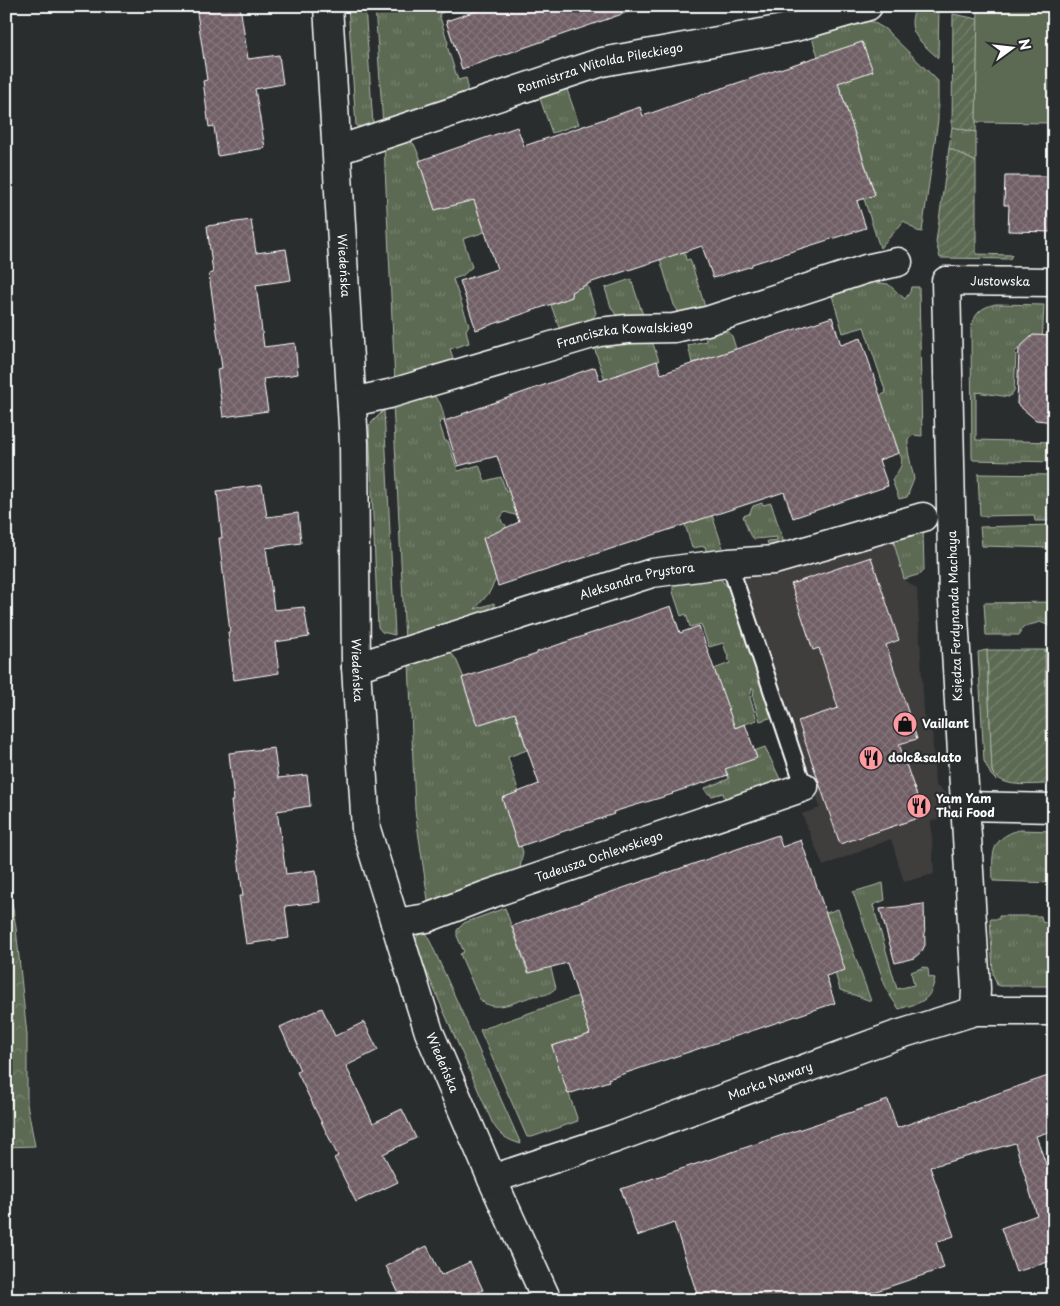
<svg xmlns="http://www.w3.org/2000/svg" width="1060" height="1306" viewBox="0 0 1060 1306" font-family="'Playpen Sans',sans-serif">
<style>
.built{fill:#3f3c3e}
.grass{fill:url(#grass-tufts);stroke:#aeb5a9}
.forest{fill:url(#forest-crowns);stroke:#aeb5a9}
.garden{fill:url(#garden-furrows);stroke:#aeb5a9}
.pitch{fill:#5c6b53;stroke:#aeb5a9}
.building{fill:url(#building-cross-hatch);stroke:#fff}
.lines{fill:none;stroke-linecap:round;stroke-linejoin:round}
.lane-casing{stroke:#fff;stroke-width:19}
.street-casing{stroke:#fff;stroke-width:31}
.lane{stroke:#2a2d2e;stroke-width:15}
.street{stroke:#2a2d2e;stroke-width:28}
.labels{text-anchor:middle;stroke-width:4.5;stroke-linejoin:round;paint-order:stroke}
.street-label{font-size:12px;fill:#fff;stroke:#2a2d2e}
.poi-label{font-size:12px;font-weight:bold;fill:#fff;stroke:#2a2d2e;text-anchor:start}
</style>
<defs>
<pattern id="grass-tufts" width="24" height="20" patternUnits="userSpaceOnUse" patternTransform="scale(1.25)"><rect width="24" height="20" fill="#5c6b53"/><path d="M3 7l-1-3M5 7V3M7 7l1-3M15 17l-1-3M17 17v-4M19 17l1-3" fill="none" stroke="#74816d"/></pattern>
<pattern id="forest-crowns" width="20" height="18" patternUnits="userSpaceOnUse" patternTransform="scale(1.25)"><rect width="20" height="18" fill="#5c6b53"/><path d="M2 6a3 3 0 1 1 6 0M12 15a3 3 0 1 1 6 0" fill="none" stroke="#74816d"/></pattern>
<pattern id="garden-furrows" width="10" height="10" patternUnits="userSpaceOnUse" patternTransform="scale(1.25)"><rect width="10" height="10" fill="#5c6b53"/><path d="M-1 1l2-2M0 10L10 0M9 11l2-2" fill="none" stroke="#74816d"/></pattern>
<pattern id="building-cross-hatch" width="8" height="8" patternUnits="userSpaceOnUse" patternTransform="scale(1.25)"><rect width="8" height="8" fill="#705e65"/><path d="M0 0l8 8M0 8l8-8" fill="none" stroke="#85767c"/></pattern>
</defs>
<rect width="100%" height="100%" fill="#2a2d2e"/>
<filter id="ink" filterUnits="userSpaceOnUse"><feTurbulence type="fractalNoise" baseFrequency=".02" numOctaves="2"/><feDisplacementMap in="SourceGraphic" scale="10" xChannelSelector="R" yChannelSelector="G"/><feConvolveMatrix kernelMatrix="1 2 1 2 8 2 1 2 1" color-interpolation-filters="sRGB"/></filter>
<g filter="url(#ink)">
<!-- built -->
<path class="built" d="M892,536L904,579L917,589L925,729H932L935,785L949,795L950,807L949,812L945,818L931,821L934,874L904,882L891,839L823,866L802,814L820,808L793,722L745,584V579L750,572Z"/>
<!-- grass -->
<path class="grass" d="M348,6H365L373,125L368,127L356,126Z
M375,6H458L439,14L448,43L447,46L458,80L466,78C469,87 467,92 462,100L383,126Z
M917,6H939L938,58C921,42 903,31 917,6Z
M859,20L873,22L885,29L938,81V120L922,232L917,231L904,221L880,248L864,199L875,194L837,80L822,68L811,35Z
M565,84L579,124L552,133L538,93Z
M952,127L976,132V162L949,148Z
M404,138L414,144L421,160L419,161L435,210L473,198L485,232L463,239L472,267L462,276L453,279L469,325L466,330L469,343L450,349L455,364L395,383L384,145Z
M684,251L686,260L690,259L706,310L682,317L674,305L660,259Z
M631,279L644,318L619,320L611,307L605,288Z
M864,281L888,284L905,299L910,292L911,287H919L922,436L913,435L908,439V451L914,479L907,497L899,499L892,480C898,471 906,463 899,453L879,396L886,393L864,327L843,333L831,292Z
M587,284L596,313L589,324L561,333L551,305L572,297L570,291Z
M996,304L1044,305L1042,344L1027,341L1014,353L1016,354L1014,391L1009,397L976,392V440L1054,442V462L973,460L972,458L971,329C974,314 981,307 996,304Z
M724,326L732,336L736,349L692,363L688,345L706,341L705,332Z
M651,338L659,361L618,375L609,392L593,344Z
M428,393C442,399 441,407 445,420L439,422L445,441H448L458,471L479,465L485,481L501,477L506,491L509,490L518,516L505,512L501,517C501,521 502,524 506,525L505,531L483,539L496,579L489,593L475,609L494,603L496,612L405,641L393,403Z
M384,410L395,635L382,632L378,627L369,425Z
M978,474L1054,475V521H1035L1034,515L980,516Z
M762,503L763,505L771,503L785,546L770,550L767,541L777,540V537L754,539L749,533L743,516L749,514L753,506Z
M712,515L725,554L707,555L705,546L692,548L685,524Z
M1050,525L1054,526V548L982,546L980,527Z
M923,527L924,570L921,574L904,579L892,536Z
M718,576L726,585L730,592L773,717L760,721L753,698L754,689L752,688L750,698L757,720L734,728L714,669L730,663L723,643L709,647L701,624L690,627L686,614L681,616L673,592V583Z
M1054,602V628L1040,622L1023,627L1020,631V635H986L984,603Z
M447,648L456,659L464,678H462L477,725L515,713L527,750L508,757L519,793L502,798L518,846H521L523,852L519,873L429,907L415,810L409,661Z
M987,650L992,771L996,780L991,775L984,761L978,652Z
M1045,650H1050V697L1054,698V784H1047Z
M765,747L780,779L777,784L726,802L723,793L712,796L706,792L705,788L729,779L725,769L754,751Z
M1019,830L1054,831V883L993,881C992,855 990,838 1019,830Z
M883,883L885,900L873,905L897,989L914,985L911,972L924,967L928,969L929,977L935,978C930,1003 921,1002 899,1009L887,991L853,892Z
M505,908L528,973L550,965L556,988C552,991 548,995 543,995C539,996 535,995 531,997C516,1001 492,1015 479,998L460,954L464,952L457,936V930L464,923Z
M838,909L871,1001L840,990L835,973L826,913Z
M999,916H1041L1042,922L1051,924L1052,945H1054V986H1001L997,985L993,974L990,919H999Z
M426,932L521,1144C507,1140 499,1135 492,1122L414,943L418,935Z
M578,996L590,1034L553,1046L578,1121L532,1137H527L480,1030Z"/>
<!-- forest -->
<path class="forest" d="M6,863L16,928L27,1035V1104L35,1146L6,1147Z"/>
<!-- garden -->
<path class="garden" d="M953,14L978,19L976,132L952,127Z
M949,148L976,162V254L1012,255L1010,259L940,258L936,242Z
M987,650H1045L1047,784C1029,784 1002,789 992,771Z"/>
<!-- pitch -->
<path class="pitch" d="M978,6H1054V123L976,122Z"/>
<!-- building -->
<path class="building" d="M196,6H240L248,59L279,55L283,84L255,89L265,148L218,156L214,126L209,127L203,81L207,80Z
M491,6H633L634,10L462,69L446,21Z
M862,42L873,71L838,83L875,195L857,201L866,228L752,264V266L713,278L702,246L592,282L571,292L572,297L476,330L460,281L497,269L485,232L474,200L435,210L419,161L517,127L524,146L640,107L643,116L713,91Z
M1005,176H1054V232L1008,231L1009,205H1004Z
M251,220L256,253L286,249L291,280L256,285L264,347L295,343L298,374L263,379L268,411L223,417L217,369L222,368L209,274L213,273L207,226Z
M832,317L841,345L861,338L899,453L879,460L888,486L793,518L784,492L498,586L483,538L519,522L497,456L458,466L444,421L463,415L462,414L595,367L600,381L657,361L661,374Z
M1033,335L1054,336V422L1036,420L1017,404L1019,348Z
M262,485L267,517L298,513L301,543L266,548L274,610L304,607L309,637L275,642L279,673L234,680L228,632H230L219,538H222L217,491Z
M871,557L899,640L886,645L917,739L899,744L924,816L840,844L798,721L838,708L819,648L813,650L791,584Z
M671,606L680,633L699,626L735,728L745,724L757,758L725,769L728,775L672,793L673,794L613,812L614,814L518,847L502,798L539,784L515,713L477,725L462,678L537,654V652Z
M274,748L278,778L307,775L309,791L310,806L277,811L286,874L316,870L320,902L285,906L289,938L246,944L239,896H243L231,801H234L229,753Z
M778,835L782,847L801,840L845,970L826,976L835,1003L608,1079L609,1081L568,1094L552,1046L590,1034L578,996L567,963L529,973L512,926Z
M924,904L925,945L922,951L914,958L895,963L880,909Z
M322,1008L335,1036L364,1022L378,1050L346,1066L373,1123L402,1109L416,1138L383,1154L398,1182L356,1202L334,1158L338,1156L297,1072L300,1070L280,1027Z
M1054,1074V1130L1036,1136L1054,1187V1260L1016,1272L1001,1228L1037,1215L1015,1143L930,1167L954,1236L936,1242L944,1268L850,1300H699L674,1223L637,1236L621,1189L888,1100L897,1128Z
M427,1246L441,1275L470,1262L483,1290L463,1300H386L399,1294L386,1266Z"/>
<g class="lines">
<defs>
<path id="lane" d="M729,563L804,787"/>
<g id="street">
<path id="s1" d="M328,6L354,443L356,667L366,829L429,1032L492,1179L547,1300"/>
<path id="s2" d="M338,150L602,62L795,27L868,6"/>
<path id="s3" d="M352,402L389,394L599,332L628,329L674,328L707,321L866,269L898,262"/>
<path id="s4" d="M356,667L652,573L729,563L774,560L923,517"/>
<path d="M964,806L1054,808"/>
<path id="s5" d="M395,923L427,918L484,896L804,787"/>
<path id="s6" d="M975,1011L976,989L953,600L946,281L1054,282"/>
<path id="s7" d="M492,1179L613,1139L894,1036L975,1011H1054"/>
</g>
</defs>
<!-- lane casing -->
<use href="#lane" class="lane-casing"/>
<!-- street casing -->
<use href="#street" class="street-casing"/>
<!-- lane -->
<use href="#lane" class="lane"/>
<!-- street -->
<use href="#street" class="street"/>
</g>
</g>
<!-- icons -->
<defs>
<symbol id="shop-disc" viewBox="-11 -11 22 22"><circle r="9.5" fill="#ff9aa2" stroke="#2a2d2e"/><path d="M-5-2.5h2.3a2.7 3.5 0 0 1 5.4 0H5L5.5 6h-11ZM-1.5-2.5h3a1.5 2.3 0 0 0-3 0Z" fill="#111"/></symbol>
<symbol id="restaurant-disc" viewBox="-11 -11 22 22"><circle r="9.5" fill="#ff9aa2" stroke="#2a2d2e"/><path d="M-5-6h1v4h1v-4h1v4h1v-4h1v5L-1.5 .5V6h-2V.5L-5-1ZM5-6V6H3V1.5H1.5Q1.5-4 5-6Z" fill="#111"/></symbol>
</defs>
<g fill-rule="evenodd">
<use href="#shop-disc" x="891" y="710" width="28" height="28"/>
<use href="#restaurant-disc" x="857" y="744" width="28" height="28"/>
<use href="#restaurant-disc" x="905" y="792" width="28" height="28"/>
</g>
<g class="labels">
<!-- street labels -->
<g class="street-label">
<text dy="4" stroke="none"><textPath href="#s2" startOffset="275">Rotmistrza Witolda Pileckiego</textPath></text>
<text dy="4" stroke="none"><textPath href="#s1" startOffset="260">Wiedeńska</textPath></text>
<text dy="4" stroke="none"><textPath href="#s6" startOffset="785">Justowska</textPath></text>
<text dy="4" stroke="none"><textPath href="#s3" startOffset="282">Franciszka Kowalskiego</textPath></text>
<text dy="4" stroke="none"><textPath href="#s4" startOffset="294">Aleksandra Prystora</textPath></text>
<text transform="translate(955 616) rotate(-92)" y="4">Księdza Ferdynanda Machaya</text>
<text dy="4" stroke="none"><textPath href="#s1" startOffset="665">Wiedeńska</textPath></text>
<text dy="4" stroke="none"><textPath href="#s5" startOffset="215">Tadeusza Ochlewskiego</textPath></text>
<text dy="4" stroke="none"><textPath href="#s1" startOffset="1070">Wiedeńska</textPath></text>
<text dy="4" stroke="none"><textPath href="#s7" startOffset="295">Marka Nawary</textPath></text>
</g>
<!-- poi labels -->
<g class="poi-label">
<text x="922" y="728">Vaillant</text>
<text x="888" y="762">dolc&amp;salato</text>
<text x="936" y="803">Yam Yam<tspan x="936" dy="14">Thai Food</tspan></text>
</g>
</g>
<!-- margin -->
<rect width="1060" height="1306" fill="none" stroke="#2a2d2e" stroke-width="25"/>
<rect x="12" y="12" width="1035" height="1281" fill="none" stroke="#fff" stroke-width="2" filter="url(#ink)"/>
<!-- north arrow -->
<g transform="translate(1012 48) rotate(75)" stroke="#2a2d2e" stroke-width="4" paint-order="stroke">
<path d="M0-4L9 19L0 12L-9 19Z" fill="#ffffff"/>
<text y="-8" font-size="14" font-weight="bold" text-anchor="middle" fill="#ffffff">N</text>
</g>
</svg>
